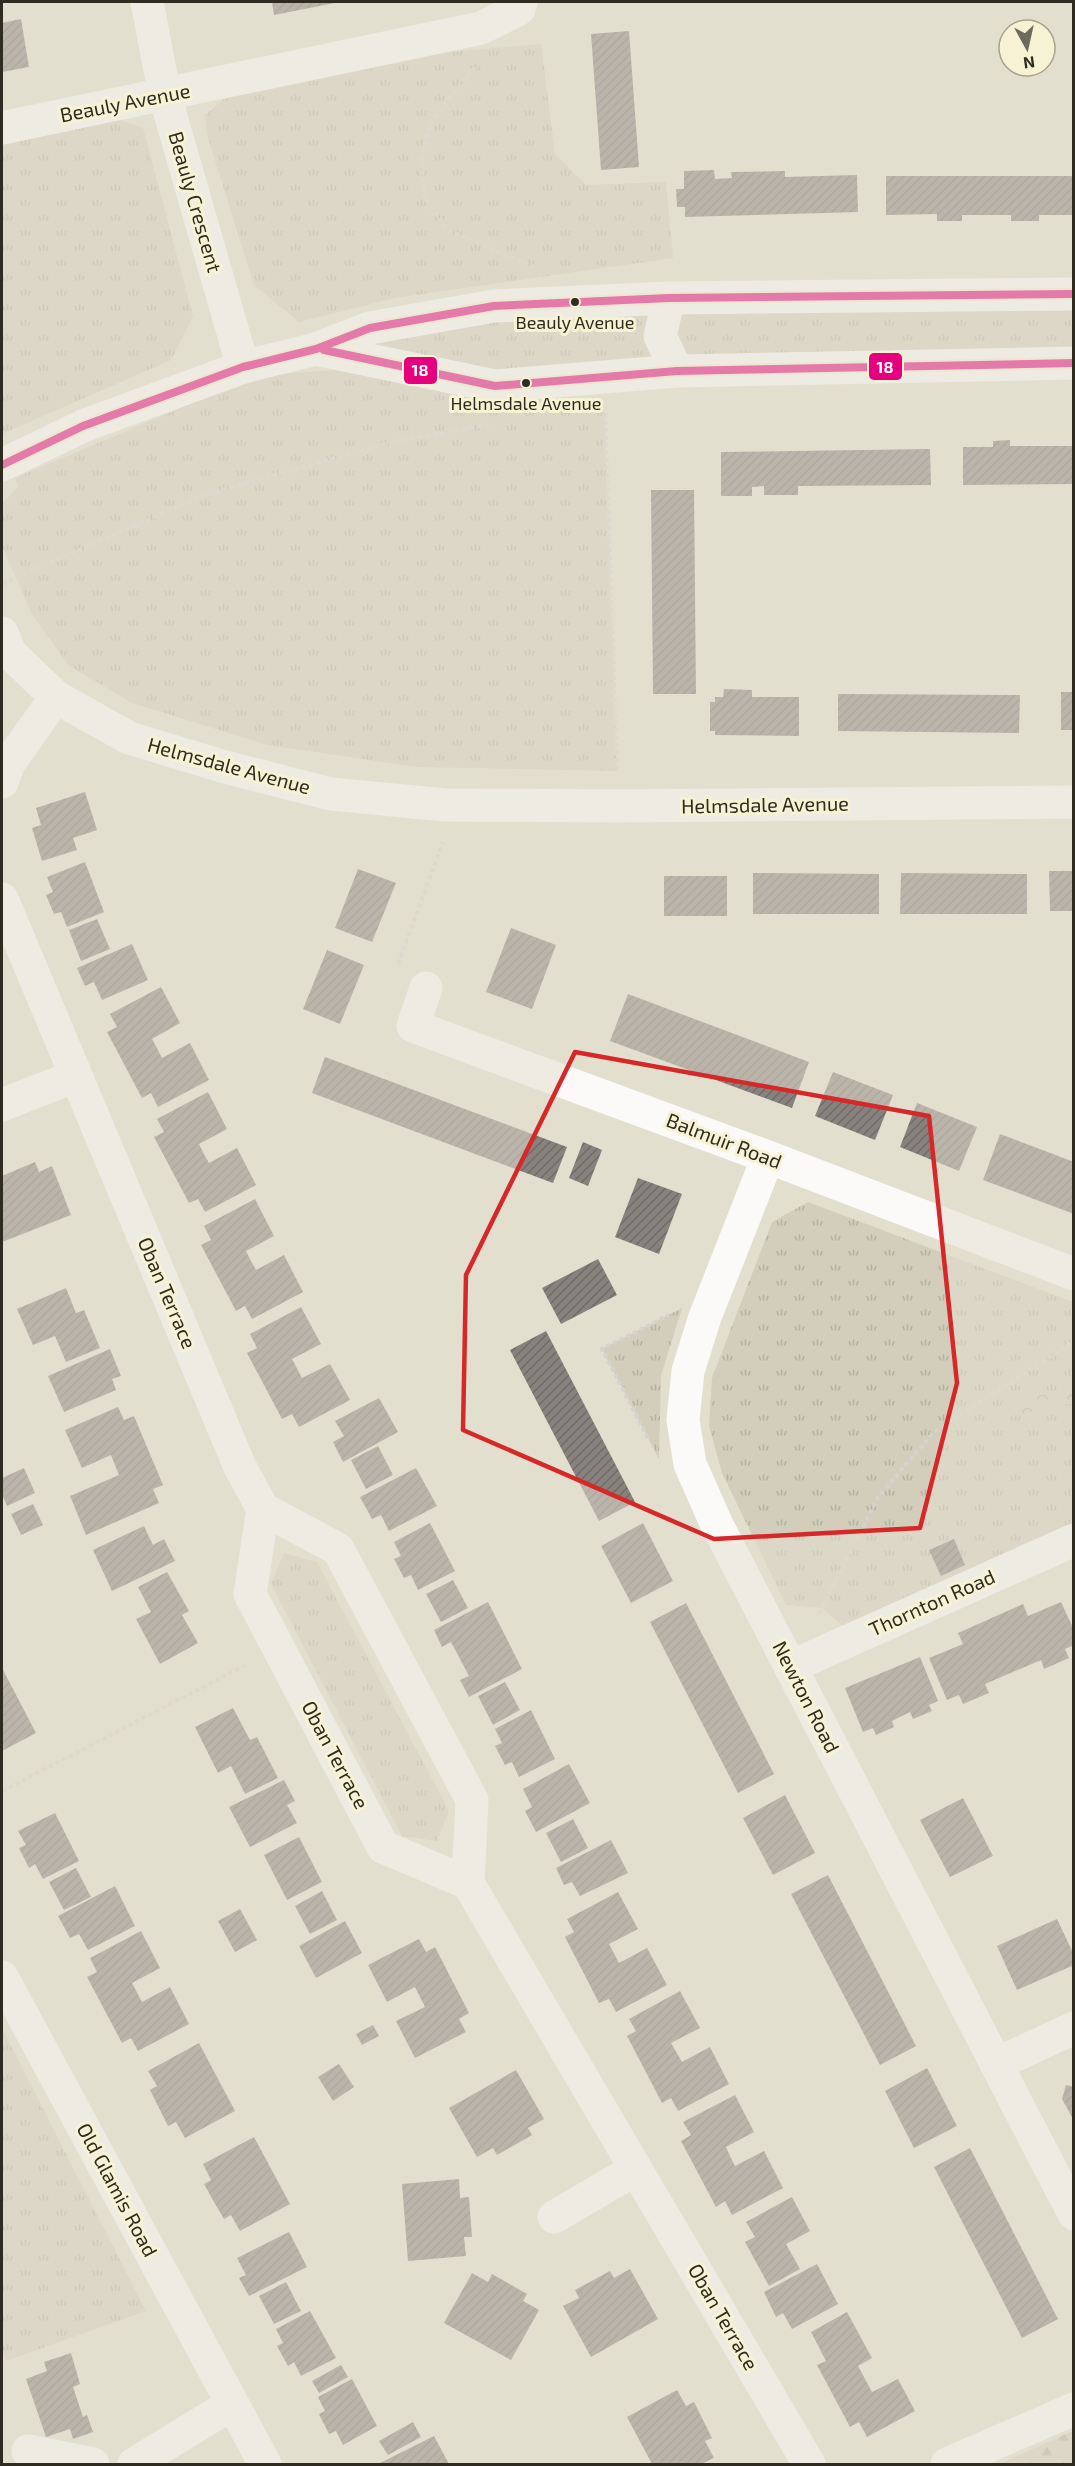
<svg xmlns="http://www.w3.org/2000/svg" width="1075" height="2466" viewBox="0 0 1075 2466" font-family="'Exo 2',sans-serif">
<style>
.grass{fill:url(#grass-tufts)}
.forest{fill:url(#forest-firs)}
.park{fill:url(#park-crowns)}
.building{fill:url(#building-hatch)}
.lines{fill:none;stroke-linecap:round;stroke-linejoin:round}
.path{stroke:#d4d3ce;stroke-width:4;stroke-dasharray:4.5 3;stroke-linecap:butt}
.minor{stroke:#fbfaf8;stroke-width:33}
.tertiary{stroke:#fbfaf8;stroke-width:33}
.bus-1-casing{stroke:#f8f2d4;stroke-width:12}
.bus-1{stroke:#e5007d;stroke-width:8}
.marked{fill:none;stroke:#d62828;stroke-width:4.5;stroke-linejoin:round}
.bus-dot{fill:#2e2c20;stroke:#f8f2d4;stroke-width:2}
.labels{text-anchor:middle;stroke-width:6;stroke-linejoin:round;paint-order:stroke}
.bus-label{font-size:18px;fill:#2e2c20;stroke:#f8f2d4}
.street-label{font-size:20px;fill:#2e2c20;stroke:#f8f2d4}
.line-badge{stroke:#f8f2d4;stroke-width:2}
.badge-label{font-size:16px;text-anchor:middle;font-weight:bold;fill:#fff}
</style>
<defs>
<pattern id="grass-tufts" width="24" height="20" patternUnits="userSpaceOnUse" patternTransform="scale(1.5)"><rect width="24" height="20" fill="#d2cebb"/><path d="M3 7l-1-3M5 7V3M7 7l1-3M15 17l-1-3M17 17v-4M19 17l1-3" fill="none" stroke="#b5b1a0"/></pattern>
<pattern id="forest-firs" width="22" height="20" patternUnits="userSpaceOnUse" patternTransform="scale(1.5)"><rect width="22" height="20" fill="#d2cebb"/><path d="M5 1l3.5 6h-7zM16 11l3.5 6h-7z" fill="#b5b1a0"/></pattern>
<pattern id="park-crowns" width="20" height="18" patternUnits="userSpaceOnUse" patternTransform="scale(1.5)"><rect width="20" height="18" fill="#d2cebb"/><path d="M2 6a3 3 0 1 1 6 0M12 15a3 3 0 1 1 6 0" fill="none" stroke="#b5b1a0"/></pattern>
<pattern id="building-hatch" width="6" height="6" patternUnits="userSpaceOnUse" patternTransform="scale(1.5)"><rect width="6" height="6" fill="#88827e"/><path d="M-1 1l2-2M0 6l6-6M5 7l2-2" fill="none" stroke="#706b67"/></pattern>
</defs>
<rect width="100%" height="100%" fill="#e3dfcf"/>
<!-- grass -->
<path class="grass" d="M541,44L555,154L586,185L666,182L673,258L395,298L299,322L254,285L208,138L205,115L224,99L450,52Z
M117,119L143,128L193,316L171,360L2,434V142Z
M1073,304V353L691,359L676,351L677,319L692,309Z
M652,311L656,361L504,374L372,350L371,339L494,318Z
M354,369L527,396L576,409L604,406L617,771L418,767L267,745L132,703L68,665L32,614L2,546V504L18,486L15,478L195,402L276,374Z
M808,1202L1073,1302V1528L846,1629L822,1608L786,1605L722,1473L709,1426L712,1378L772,1222Z
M682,1308L661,1376L659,1459L602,1349Z
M284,1553L317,1562L449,1811L437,1841L402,1836L271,1584Z
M2,2028L146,2311L6,2361L2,2349Z"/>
<!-- forest -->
<path class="forest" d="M1073,2431V2464H999Z"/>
<!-- park -->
<path class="park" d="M1073,1389V1403L1003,1418L1001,1403Z"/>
<!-- building -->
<path class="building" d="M272,2H335V3L274,15Z
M21,19L29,67L2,72V23Z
M629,31L639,167L601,170L591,34Z
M714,170L715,179L732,178L731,172L785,171V177L857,175L858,212L685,217V207H677L676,189H684V171Z
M886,176H1074V215H1039V221H1011V215H962V221H937V214L886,215Z
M1010,440V446H1074V484L963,485V447H993V441Z
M930,449L931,485L798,486V495H764V486L752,487V496H721V452Z
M651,490H694L696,694H653Z
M724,689L752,690V697H799V736L715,735V731H710V702H715V697H723Z
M1061,692H1074V730H1061Z
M838,694L1020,695L1019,733L838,731Z
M85,792L97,830L73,838L77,850L42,861L32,828L41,825L36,808Z
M85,862L104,912L67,927L61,912L54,914L46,895L53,892L47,877Z
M358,869L396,883L372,942L335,928Z
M1049,871H1074V911H1050Z
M753,873L879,874V914H753Z
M901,873L1027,874V914H900Z
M664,876H727V916H664Z
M97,919L110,949L81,961L69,930Z
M511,928L556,945L532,1009L486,992Z
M132,944L148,980L102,1000L94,982L85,986L77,968Z
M327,950L364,965L340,1024L303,1009Z
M161,987L180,1023L152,1039L157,1048L162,1058L190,1043L209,1080L158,1107L151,1093L142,1098L107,1032L117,1027L110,1014Z
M628,994L809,1062L792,1108L610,1041Z
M325,1057L567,1147L553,1183L312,1093Z
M833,1072L893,1095L875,1140L815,1116Z
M208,1092L227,1129L199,1144L204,1154L209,1163L237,1148L256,1185L205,1212L198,1199L189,1203L154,1137L164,1132L157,1119Z
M917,1103L977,1127L959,1171L900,1147Z
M1000,1134L1074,1162V1214L983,1180Z
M583,1142L602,1150L588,1186L569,1178Z
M35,1162L39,1172L52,1166L71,1215L2,1242V1176Z
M638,1178L682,1194L659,1254L615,1237Z
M255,1199L274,1236L246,1251L251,1261L256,1270L284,1255L303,1292L252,1319L245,1306L236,1311L201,1245L211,1240L204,1226Z
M598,1259L617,1295L561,1324L542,1288Z
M66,1288L76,1313L84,1310L100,1348L66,1362L55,1336L33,1345L17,1309Z
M301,1307L321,1344L292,1359L302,1378L330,1364L350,1400L299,1427L292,1414L282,1419L247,1353L257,1348L250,1334Z
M546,1331L635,1502L599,1521L510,1350Z
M110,1349L121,1376L112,1379L116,1390L64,1412L48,1376Z
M379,1398L398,1432L343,1462L333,1442L344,1436L335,1421Z
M118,1407L124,1420L134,1416L163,1485L153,1489L159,1503L86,1535L70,1496L119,1475L111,1455L82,1468L65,1430Z
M378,1446L393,1475L366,1489L351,1460Z
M24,1468L35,1493L7,1506L2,1494V1478Z
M416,1468L437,1506L389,1531L381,1515L372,1519L360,1497Z
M33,1504L43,1525L21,1535L11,1514Z
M430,1523L455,1571L418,1590L411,1575L404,1578L394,1559L401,1556L394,1542Z
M643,1523L673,1581L631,1603L601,1546Z
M144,1526L153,1545L164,1539L175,1561L112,1591L93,1550Z
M954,1539L965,1565L941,1576L929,1550Z
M167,1572L189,1611L182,1615L198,1643L160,1664L136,1619L151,1612L138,1587Z
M453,1580L468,1608L441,1622L426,1594Z
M488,1602L522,1669L469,1697L460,1680L469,1676L451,1642L442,1647L434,1630Z
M1061,1602L1074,1630V1645L1065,1649L1069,1658L1044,1669L1041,1660L985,1684L989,1693L963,1704L959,1695L947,1700L929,1658L963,1644L958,1633L1023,1604L1028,1616Z
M686,1603L774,1774L738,1793L650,1622Z
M920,1657L938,1701L929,1705L932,1711L913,1719L910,1712L892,1721L894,1727L876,1735L873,1728L863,1732L845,1688Z
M2,1668L36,1733L2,1751Z
M505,1682L520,1710L493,1725L478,1696Z
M233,1708L250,1740L257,1737L278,1778L245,1794L231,1766L218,1773L195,1727Z
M531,1710L555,1759L519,1777L512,1762L505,1765L495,1746L502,1743L495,1729Z
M569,1764L590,1803L536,1832L525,1811L532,1807L523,1789Z
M284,1780L295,1801L287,1805L297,1823L250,1847L229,1807Z
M785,1795L815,1853L773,1875L743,1818Z
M963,1798L993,1856L950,1877L920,1820Z
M55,1813L79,1861L43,1879L35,1864L29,1868L19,1848L26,1845L18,1831Z
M573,1819L588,1848L561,1862L546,1833Z
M299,1837L322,1882L287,1900L264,1855Z
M611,1840L628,1873L580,1896L572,1882L564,1885L556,1868Z
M76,1868L91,1897L64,1910L49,1882Z
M828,1875L916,2046L880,2065L791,1894Z
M115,1886L135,1926L88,1950L79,1934L70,1938L58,1916Z
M322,1891L337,1920L310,1934L295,1906Z
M618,1892L638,1929L609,1944L619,1963L647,1948L667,1985L616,2012L609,1999L599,2003L565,1937L574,1932L567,1919Z
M240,1909L257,1940L235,1952L218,1921Z
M1057,1919L1074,1955V1965L1017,1990L997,1946Z
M345,1921L362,1953L316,1978L299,1946Z
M141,1931L160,1968L132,1983L142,2002L170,1987L189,2024L138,2051L131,2038L122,2043L87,1977L97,1972L90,1958Z
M419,1939L426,1952L435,1947L469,2013L459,2019L466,2032L415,2058L396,2021L425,2007L415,1987L387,2002L368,1965Z
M680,1991L700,2028L671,2043L682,2062L710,2047L729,2084L678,2111L671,2098L662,2103L627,2036L636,2031L629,2019Z
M373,2025L379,2036L362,2045L356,2034Z
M199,2043L235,2111L185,2138L176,2122L168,2126L150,2090L157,2086L148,2071Z
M339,2064L354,2087L333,2101L318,2077Z
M927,2068L957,2126L914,2148L885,2091Z
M516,2070L544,2119L528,2128L532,2135L497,2155L493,2148L477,2157L449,2108Z
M1066,2085L1074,2087V2121L1062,2099Z
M735,2095L754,2132L726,2147L730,2156L735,2166L764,2151L783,2188L732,2215L725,2201L716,2207L681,2141L691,2135L683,2122Z
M254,2137L290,2204L240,2231L231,2215L224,2219L214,2202L204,2184L211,2180L203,2164Z
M970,2148L1058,2319L1022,2338L934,2167Z
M459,2179L460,2198L469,2197L472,2237H464L466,2256L408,2261L402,2184Z
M792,2197L810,2231L786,2244L800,2269L769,2286L745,2242L755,2237L746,2222Z
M289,2232L307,2267L249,2296L239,2278L246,2275L237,2258Z
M817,2264L838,2304L792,2329L783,2313L776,2317L764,2292Z
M630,2269L658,2319L591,2357L563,2306L579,2298L575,2290L610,2271L614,2278Z
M472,2273L488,2282L492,2274L527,2294L523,2301L539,2310L511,2360L444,2323Z
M286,2282L301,2311L274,2324L259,2296Z
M310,2311L336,2358L301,2376L294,2362L288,2366L277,2346L283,2343L276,2329Z
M847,2312L872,2358L858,2366L872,2392L898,2379L915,2411L867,2437L859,2422L850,2427L817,2365L826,2361L811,2332Z
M71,2353L80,2384L73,2387L83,2417L87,2415L93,2432L73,2439L70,2429L46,2437L26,2379L47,2371L44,2362Z
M341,2365L348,2377L319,2393L312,2381Z
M352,2379L377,2426L343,2445L336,2431L329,2434L319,2414L325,2411L318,2397Z
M677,2390L686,2406L694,2402L712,2438L705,2441L714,2458L701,2464H652L627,2417Z
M413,2422L421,2437L388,2455L379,2441Z
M434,2436L449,2464H378Z"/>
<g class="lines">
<!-- path -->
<path class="path" d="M475,67L432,121L421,159L425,197L447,230L534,267
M605,413L617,771
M2,584L204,495L392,442L493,424
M398,964L443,842
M648,1438L602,1349L669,1315
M819,1614L878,1497L934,1432L1074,1341
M2,1791L246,1665"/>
<!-- minor -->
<path class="minor" d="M147,2L165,96L243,367
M2,128L481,28L519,9L521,2
M2,633L10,653L56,697L129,738L225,767L331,794L445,805L618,806L1074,802
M2,782L9,763L56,697
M2,899L240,1467L263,1509L338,1549L472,1800L468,1883L383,1847L250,1594L263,1509
M426,988L413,1026L768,1157L1074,1274
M2,1105L76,1076
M768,1157L705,1317L688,1371L683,1420L690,1464L716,1523L1074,2214
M790,1667L1074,1540
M468,1883L809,2464
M996,2064L1074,2028
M554,2217L636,2169
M28,2451L93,2464
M134,2464L232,2404"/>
<!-- tertiary -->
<path class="tertiary" d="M669,298L660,336L677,371
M316,349L495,386L677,371L1074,363
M2,465L83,426L243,367L316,349L370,328L494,306L669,298L1074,294
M2,1977L265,2464
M947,2464L1074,2409"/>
<defs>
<path id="bus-1" d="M324,350L495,386L677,371L1074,363
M2,465L83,426L243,367L316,349L370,328L494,306L669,298L1074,294"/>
</defs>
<!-- bus-1 casing -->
<use href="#bus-1" class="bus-1-casing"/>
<!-- bus-1 -->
<use href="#bus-1" class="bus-1"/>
</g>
<!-- marked area -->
<path d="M0 0H1075V2466H0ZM575,1052L929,1116L957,1383L920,1528L714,1539L463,1430L466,1275Z" fill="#e3dfcf" fill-opacity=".55" fill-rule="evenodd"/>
<path class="marked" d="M575,1052L929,1116L957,1383L920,1528L714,1539L463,1430L466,1275Z"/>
<!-- markers -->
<g class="bus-dot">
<circle cx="575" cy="302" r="5"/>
<circle cx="526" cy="383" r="5"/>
</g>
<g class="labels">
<!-- bus labels -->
<g class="bus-label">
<text x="575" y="329">Beauly Avenue</text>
<text x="526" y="410">Helmsdale Avenue</text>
</g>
<!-- street labels -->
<g class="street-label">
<text transform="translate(125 103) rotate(-11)" y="7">Beauly Avenue</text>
<text transform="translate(195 202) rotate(74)" y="7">Beauly Crescent</text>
<text transform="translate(229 766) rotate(15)" y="7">Helmsdale Avenue</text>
<text transform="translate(765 805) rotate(-1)" y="7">Helmsdale Avenue</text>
<text transform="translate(724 1141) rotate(21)" y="7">Balmuir Road</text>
<text transform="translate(167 1293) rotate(67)" y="7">Oban Terrace</text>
<text transform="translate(932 1603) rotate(-24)" y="7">Thornton Road</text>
<text transform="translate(806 1697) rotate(63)" y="7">Newton Road</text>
<text transform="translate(335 1755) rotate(62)" y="7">Oban Terrace</text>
<text transform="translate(117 2190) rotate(62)" y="7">Old Glamis Road</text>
<text transform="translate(723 2317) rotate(60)" y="7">Oban Terrace</text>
</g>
</g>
<g class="line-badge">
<rect x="868" y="352" width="35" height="29" rx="6" fill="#e5007d"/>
<rect x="403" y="356" width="35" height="29" rx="6" fill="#e5007d"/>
</g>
<g class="badge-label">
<text x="885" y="373">18</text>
<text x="420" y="376">18</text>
</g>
<!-- border -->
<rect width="1075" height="2466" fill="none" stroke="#2e2c20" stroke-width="6"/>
<!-- north arrow -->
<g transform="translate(1027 48) rotate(172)"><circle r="28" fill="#f8f2d4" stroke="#a7a38c" stroke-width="1.5"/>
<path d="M0-4.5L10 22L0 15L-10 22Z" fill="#6d6b5d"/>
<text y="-9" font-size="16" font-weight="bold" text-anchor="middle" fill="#2e2c20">N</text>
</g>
</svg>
